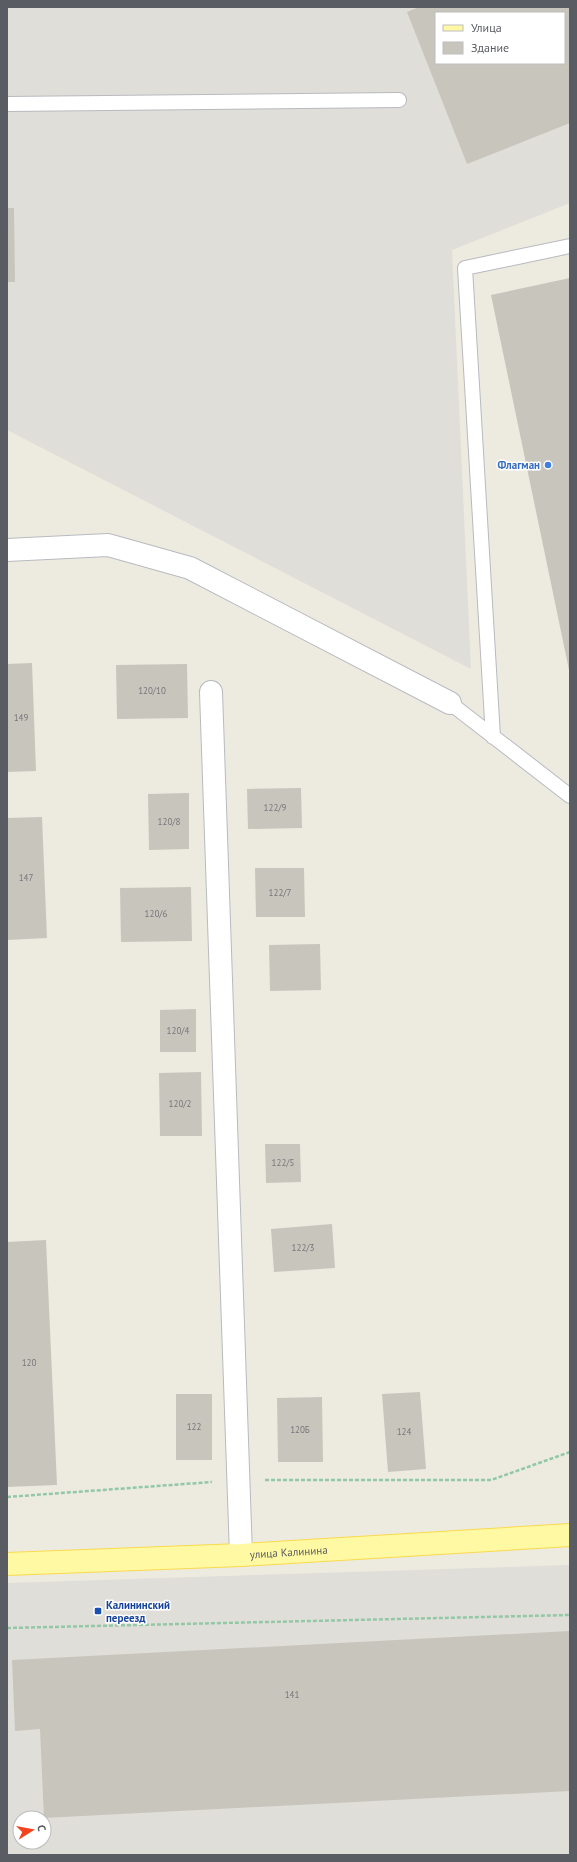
<svg xmlns="http://www.w3.org/2000/svg" width="577" height="1862" viewBox="0 0 577 1862" font-family="'PT Sans',sans-serif">
<style>
.industrial{fill:#e0ded8;fill-rule:evenodd}
.building{fill:#c8c5bd;fill-rule:evenodd}
.lines{fill:none;stroke-linecap:round;stroke-linejoin:round}
.lane-casing{stroke:#b8bac0;stroke-width:16}
.street-casing{stroke:#b8bac0;stroke-width:24}
.primary-casing{stroke:#fada4c;stroke-width:24}
.path{stroke:#93c8a7;stroke-width:2.5;stroke-dasharray:4 2;stroke-linecap:butt}
.lane{stroke:#fff;stroke-width:14}
.street{stroke:#fff;stroke-width:22}
.primary{stroke:#fff9a3;stroke-width:22}
.shop-dot{fill:#3f7fe0;stroke:#fff;stroke-width:1.5}
.transit-dot{fill:#1a4fb4;stroke:#fff;stroke-width:1.5}
.labels{text-anchor:middle;stroke-width:3;stroke-linejoin:round;paint-order:stroke}
.number-label{font-size:9px;fill:#757679}
.shop-label{font-size:11px;font-weight:bold;fill:#366cbe;stroke:#fff;text-anchor:end}
.street-label{font-size:11px;fill:#595c62;stroke:#fff}
.transit-label{font-size:11px;font-weight:bold;fill:#164399;stroke:#fff;text-anchor:start}
</style>
<rect width="100%" height="100%" fill="#edebe0"/>
<!-- industrial -->
<path class="industrial" d="M7,7H570V203L452,250L471,669L7,430ZM436,13H564V63H436Z
M570,1565V1855H7V1583ZM20,1818H44V1842H20Z"/>
<!-- building -->
<path class="building" d="M419,7H570V123L467,164L407,12ZM436,13H564V63H436Z
M7,208H14L15,282H7Z
M570,278V669L569,670L491,295Z
M32,663L36,771L7,772V664Z
M187,664L188,718L117,719L116,665Z
M301,788L302,828L248,829L247,789Z
M189,793V849L149,850L148,794Z
M42,817L47,938L7,940V818Z
M255,868H304L305,917H256Z
M191,887L192,941L121,942L120,888Z
M320,944L321,990L270,991L269,945Z
M196,1009V1052H160V1010Z
M201,1072L202,1136H160L159,1073Z
M265,1144H300L301,1182L266,1183Z
M332,1224L335,1268L274,1272L271,1229Z
M46,1240L57,1485L7,1487V1242Z
M420,1392L426,1469L388,1472L382,1394Z
M176,1394H212V1460H176Z
M322,1397L323,1462H278L277,1398Z
M570,1631V1791L44,1818L40,1729L15,1731L12,1660Z"/>
<g class="lines">
<defs>
<path id="lane" d="M7,104L399,100
M450,703L570,796
M493,737L465,268L570,246"/>
<path id="street" d="M7,550L108,545L190,568L450,703
M211,692L241,1555"/>
<g id="primary">
<path id="s1" d="M7,1564L241,1555L570,1535"/>
</g>
</defs>
<!-- lane casing -->
<use href="#lane" class="lane-casing"/>
<!-- street casing -->
<use href="#street" class="street-casing"/>
<!-- primary casing -->
<use href="#primary" class="primary-casing"/>
<!-- path -->
<path class="path" d="M265,1480H491L570,1452
M7,1497L212,1482
M7,1628L570,1615"/>
<!-- lane -->
<use href="#lane" class="lane"/>
<!-- street -->
<use href="#street" class="street"/>
<!-- primary -->
<use href="#primary" class="primary"/>
</g>
<!-- markers -->
<circle class="shop-dot" cx="548" cy="465" r="4"/>
<rect class="transit-dot" x="94" y="1607" width="8" height="8" rx="2"/>
<g class="labels">
<!-- number labels -->
<g class="number-label">
<text x="152" y="694">120/10</text>
<text x="21" y="721">149</text>
<text x="275" y="811">122/9</text>
<text x="169" y="825">120/8</text>
<text x="26" y="881">147</text>
<text x="280" y="896">122/7</text>
<text x="156" y="917">120/6</text>
<text x="178" y="1034">120/4</text>
<text x="180" y="1107">120/2</text>
<text x="283" y="1166">122/5</text>
<text x="303" y="1251">122/3</text>
<text x="29" y="1366">120</text>
<text x="194" y="1430">122</text>
<text x="300" y="1433">120Б</text>
<text x="404" y="1435">124</text>
<text x="292" y="1698">141</text>
</g>
<!-- shop labels -->
<g class="shop-label">
<text x="540" y="469">Флагман</text>
</g>
<!-- street labels -->
<g class="street-label">
<text dy="4" stroke="none"><textPath href="#s1" startOffset="282">улица Калинина</textPath></text>
</g>
<!-- transit labels -->
<g class="transit-label">
<text x="106" y="1609">Калининский<tspan x="106" dy="13">переезд</tspan></text>
</g>
</g>
<!-- border -->
<rect width="577" height="1862" fill="none" stroke="#595c62" stroke-width="16"/>
<!-- legend -->
<rect x="435" y="12" width="130" height="52" fill="#ffffff" stroke="#bdbec0"/>
<rect x="443" y="25" width="20" height="6" fill="#fff9a3" stroke="#bdbec0"/>
<text x="471" y="32" font-size="12" fill="#595c62">Улица</text>
<rect x="443" y="42" width="20" height="12" fill="#c8c5bd" stroke="#bdbec0"/>
<text x="471" y="52" font-size="12" fill="#595c62">Здание</text>
<!-- north arrow -->
<g transform="translate(32 1830) rotate(79)"><circle r="19" fill="#ffffff" stroke="#bdbec0"/>
<path d="M0-3L7 15L0 10L-7 15Z" fill="#f4441f"/>
<text y="-6" font-size="11" font-weight="bold" text-anchor="middle" fill="#595c62">С</text>
</g>
</svg>
